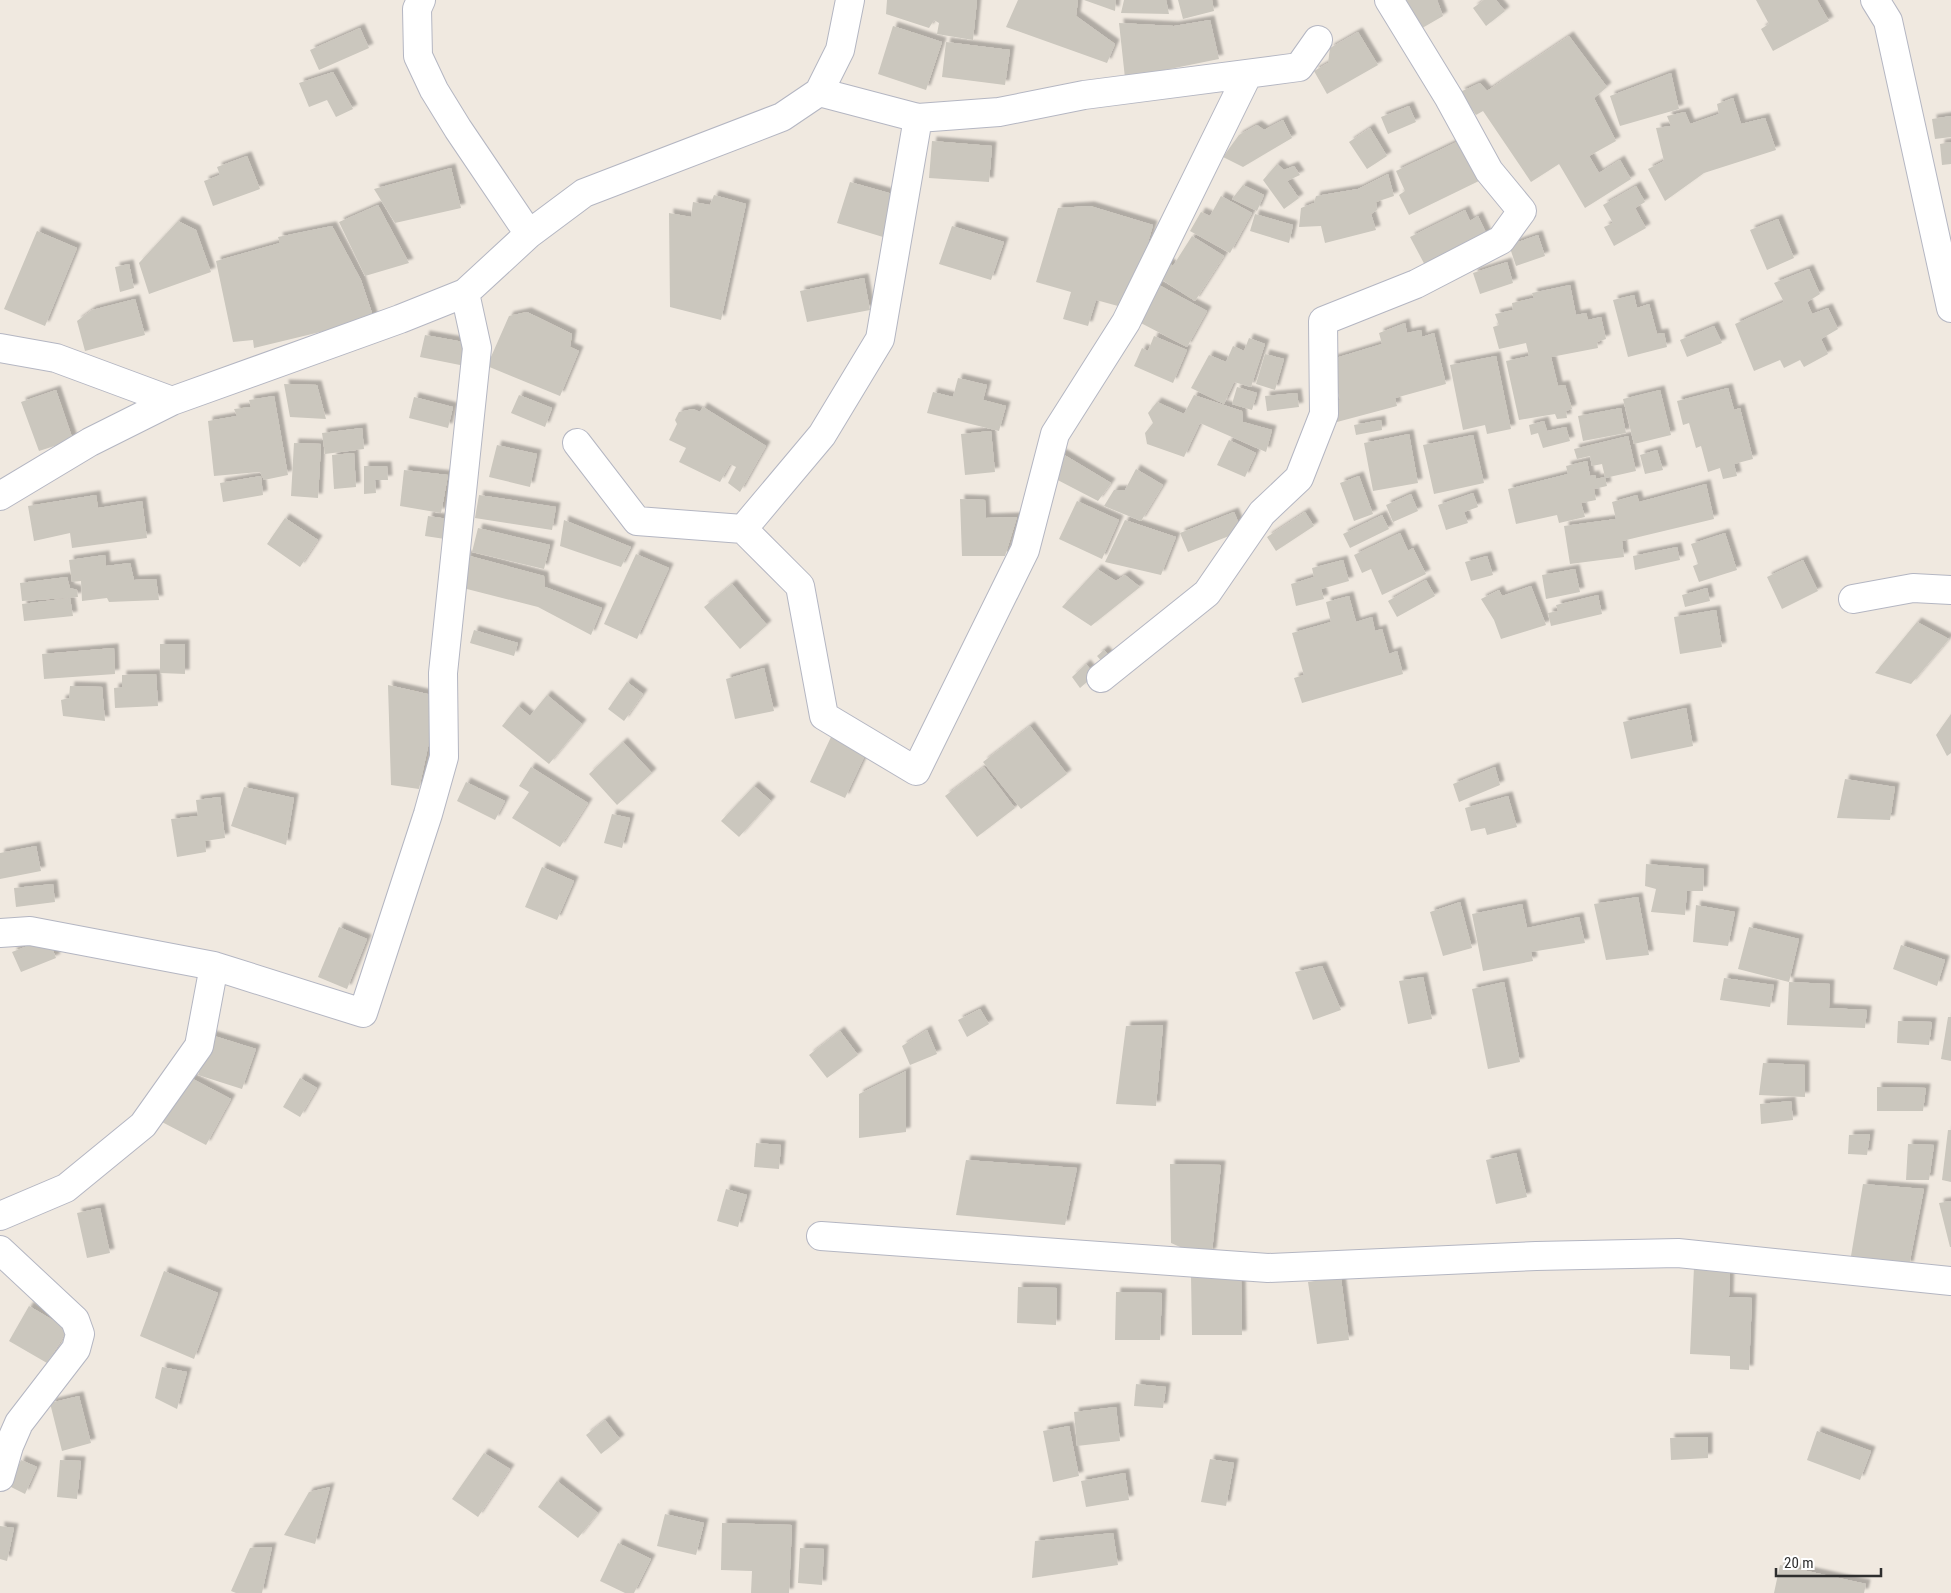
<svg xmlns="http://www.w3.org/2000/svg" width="1951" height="1593" viewBox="0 0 1951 1593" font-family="'Roboto Condensed',sans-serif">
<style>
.building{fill:#cbc7be;filter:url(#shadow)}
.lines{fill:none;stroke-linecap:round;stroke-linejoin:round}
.minor-casing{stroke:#b4b6c2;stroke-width:30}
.minor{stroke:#fff;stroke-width:28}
</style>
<defs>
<filter id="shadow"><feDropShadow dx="4.5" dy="-4.5" stdDeviation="1" flood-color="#0004"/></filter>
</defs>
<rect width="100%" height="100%" fill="#f0e9e0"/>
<!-- building -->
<path class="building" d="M887,0H977L973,40L937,34L939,23L934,20L929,28L886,14Z
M1018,0H1078L1076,16L1115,44L1107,63L1006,27Z
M1084,0H1116L1115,11Z
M1124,0H1166L1169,14L1121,13Z
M1178,0H1212L1214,11L1183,19Z
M1406,0H1437L1443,16L1417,31Z
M1484,0H1496L1505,11L1486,26L1473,8Z
M1756,0H1817L1829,21L1773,51L1761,29L1769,24Z
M1210,20L1219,59L1125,78L1119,23L1174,26Z
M893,26L942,42L926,90L878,74Z
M360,28L369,48L319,70L310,50Z
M1358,32L1378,65L1327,94L1314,71L1328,63L1330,48Z
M1569,36L1607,87L1594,98L1616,141L1589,156L1599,173L1620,160L1631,179L1585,208L1559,164L1531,182L1483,111L1476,115L1460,92L1480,83L1487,91Z
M946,42L1010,50L1005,85L942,77Z
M333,72L353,109L336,117L327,100L309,107L299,83Z
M1671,73L1679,109L1620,126L1610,96Z
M1733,98L1741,124L1765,118L1776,150L1704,173L1665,201L1648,169L1664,161L1656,128L1671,126L1667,116L1685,112L1690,124L1719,114L1717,104Z
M1409,106L1416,122L1388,134L1381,117Z
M1951,116V137L1935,139L1932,119Z
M1283,120L1292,138L1243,167L1223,157L1239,135L1257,125L1264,130Z
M1370,128L1387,156L1367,169L1349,142Z
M1463,139L1483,179L1409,215L1399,195L1405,191L1396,171Z
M932,141L992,146L989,182L929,178Z
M1951,142V164L1942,165L1940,144Z
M247,156L260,189L213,206L204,181L220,175L217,167Z
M1277,164L1284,170L1294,166L1300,175L1287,181L1299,198L1284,209L1263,180Z
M451,168L461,208L395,223L374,189Z
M1388,174L1394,196L1376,202L1377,210L1371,214L1376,230L1325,243L1321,226L1299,227L1301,208L1314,203L1316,196L1358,189Z
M850,182L896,195L883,237L837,223Z
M1243,185L1264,195L1257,211L1232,199Z
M1636,186L1645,202L1635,208L1646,228L1614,246L1604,227L1613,223L1603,205Z
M714,195L746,204L721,320L670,307L669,213L691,217L693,202L710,205Z
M1221,196L1252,213L1230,253L1190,231L1201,212L1210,216Z
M378,205L409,263L365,276L339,222Z
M1090,206L1153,225L1129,309L1096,300L1088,326L1063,319L1071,292L1036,282L1058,208Z
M1465,210L1470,221L1478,216L1489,239L1427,269L1410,237Z
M1255,214L1293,225L1289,243L1250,231Z
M1778,219L1794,258L1767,270L1750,230Z
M178,221L196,230L211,272L149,294L139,263Z
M332,226L361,280L374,319L254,348L253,340L233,342L216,261L280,243L278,237Z
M952,226L1004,242L991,280L939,264Z
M37,231L77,248L45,326L4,309Z
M1538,235L1545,256L1516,266L1509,245Z
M1192,236L1224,256L1195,301L1156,276L1166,261L1173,266Z
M1507,262L1513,283L1480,294L1473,273Z
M129,264L134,288L120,292L115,267Z
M1809,269L1820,294L1807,302L1812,314L1828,308L1838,329L1821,339L1828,354L1804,367L1800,360L1784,368L1780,360L1754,371L1735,324L1784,302L1774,283Z
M864,278L870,310L807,322L800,291Z
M1157,284L1207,311L1187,347L1137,321Z
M1570,285L1576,315L1586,313L1588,320L1601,317L1606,339L1597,342L1598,348L1551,357L1558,386L1565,385L1572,409L1566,411L1567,418L1557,419L1555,414L1519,420L1506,361L1529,356L1526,343L1499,349L1493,327L1499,325L1495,314L1513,310L1512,303L1534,298L1532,293Z
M1634,295L1637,308L1649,304L1657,334L1664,333L1667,347L1628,357L1613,300Z
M135,299L145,335L85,351L77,321L92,310Z
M527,312L572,334L570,347L579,351L560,396L487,366L509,316Z
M1405,323L1407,333L1421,330L1422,337L1434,333L1446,384L1395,398L1397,406L1337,422L1331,402L1340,400L1329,360L1382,344L1379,333Z
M1714,326L1722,343L1687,357L1680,340Z
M425,335L469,343L465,366L420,357Z
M1154,336L1187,350L1173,383L1134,366L1142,348L1148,351Z
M1249,338L1265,344L1251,387L1234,382L1224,404L1191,388L1209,355L1226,362L1233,346L1244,351Z
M1265,354L1284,359L1275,390L1256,384Z
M1496,356L1511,429L1487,434L1485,425L1463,430L1450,365Z
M958,378L987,385L983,400L1006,406L999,431L927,413L933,392L953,397Z
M284,384L317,385L326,419L290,417Z
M1237,387L1257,393L1252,410L1232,404Z
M1728,388L1734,410L1740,408L1753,459L1734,464L1737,476L1723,479L1720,468L1708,472L1701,446L1696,448L1689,423L1683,425L1677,401Z
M56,390L73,440L39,451L21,402Z
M1660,390L1671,435L1634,444L1623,399Z
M1297,393L1299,407L1267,411L1265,396Z
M519,395L552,408L545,427L511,413Z
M1194,395L1242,411L1243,422L1272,430L1266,452L1200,423L1184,457L1147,444L1145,433L1153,423L1148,413L1157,402L1184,414Z
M274,396L288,475L264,480L260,472L214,476L208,421L237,416L234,409L251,407L249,400Z
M414,397L453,407L448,428L409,418Z
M703,407L766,446L740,492L728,483L736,467L730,464L720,482L679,462L686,448L669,440L677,424L675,420L679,412L693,409L700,412Z
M1621,408L1626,433L1583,441L1578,416Z
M1381,420L1382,430L1356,435L1354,425Z
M1544,421L1547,431L1566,427L1570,441L1543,448L1538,433L1531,435L1529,425Z
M362,428L364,449L325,454L322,433Z
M991,431L995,472L965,475L961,434Z
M1409,434L1418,483L1373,491L1364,443Z
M1473,435L1484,483L1434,494L1423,445Z
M1628,436L1636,471L1605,478L1607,486L1594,489L1596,500L1581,503L1585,517L1559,523L1557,515L1516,524L1508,489L1568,474L1566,466L1587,461L1590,476L1595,475L1596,479L1605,477L1602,464L1592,466L1590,456L1577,459L1574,449Z
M1229,440L1256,453L1245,477L1217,465Z
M294,443L321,444L318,498L291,496Z
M497,445L537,454L530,487L489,477Z
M1657,450L1663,470L1645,474L1640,455Z
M354,453L356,487L334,489L332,455Z
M1061,453L1111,483L1098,501L1048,475Z
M364,466H387L388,480H375L376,493L364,494Z
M1136,469L1163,485L1141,521L1104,506L1114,490H1125Z
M404,470L448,475L441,513L400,506Z
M261,476L263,495L223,502L220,483Z
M1359,476L1373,514L1354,521L1340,483Z
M1706,484L1714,519L1622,541L1624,557L1570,564L1564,526L1616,519L1612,502L1637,495L1639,502Z
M1473,493L1478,507L1464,512L1468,523L1446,530L1438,505Z
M1411,494L1418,511L1393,522L1386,505Z
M96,495L98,508L142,501L147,538L72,548L70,533L34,541L28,506Z
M479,495L556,507L552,530L475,518Z
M960,499L985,500L986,518L1017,517L1005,556H962Z
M1077,501L1119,520L1102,559L1059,539Z
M1234,512L1242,531L1188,552L1180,533Z
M1305,512L1314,526L1276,551L1267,537Z
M1382,515L1389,529L1350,548L1343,534Z
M428,516L448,519L445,539L425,536Z
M285,518L318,540L300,567L267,544Z
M564,520L631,547L621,567L560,546Z
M1125,520L1176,537L1161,575L1105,562Z
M478,528L550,545L544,569L472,552Z
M1400,533L1408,551L1413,548L1426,574L1382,595L1371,569L1362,573L1354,555Z
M1725,533L1737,570L1699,582L1693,566L1698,564L1691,544Z
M1677,547L1680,560L1635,570L1633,556Z
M636,554L669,568L637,639L604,624Z
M105,555L106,566L130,563L134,580L156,579L159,600L109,602L107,598L82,601L81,581L72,582L69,560Z
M466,555L544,576L545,587L602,608L591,635L538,607L463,588Z
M1487,556L1493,575L1471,581L1465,562Z
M1343,560L1349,581L1321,589L1324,599L1296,606L1291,584L1314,577L1312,568Z
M1803,560L1818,591L1782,609L1767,577Z
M1097,569L1116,581L1125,575L1140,587L1091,626L1062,607Z
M1575,569L1580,592L1546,599L1542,575Z
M67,577L70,588L77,590L78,597L22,601L20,583Z
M1426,580L1435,596L1397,617L1388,601Z
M732,584L767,625L740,649L704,607Z
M1531,586L1546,625L1501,639L1494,620L1481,599L1499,590L1502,596Z
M1707,588L1710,601L1685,607L1682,595Z
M1598,595L1602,614L1551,626L1548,613L1558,611L1556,605Z
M1349,596L1356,622L1372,617L1375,631L1382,629L1389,654L1397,651L1403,674L1302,703L1294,678L1304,675L1292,633L1331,622L1326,602Z
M70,598L73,616L24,621L22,604Z
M1716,610L1722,647L1680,654L1674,617Z
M1917,622L1949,639L1911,684L1875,673Z
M474,630L518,643L514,656L470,643Z
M160,644H185V674L160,673Z
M114,648L115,674L44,679L42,654Z
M1104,650L1112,659L1105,665L1097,656Z
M1086,664L1095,675L1080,688L1072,677Z
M764,668L774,711L735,719L726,679Z
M156,674L158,706L115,708L114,688L122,687V675Z
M627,682L643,694L624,721L608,709Z
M388,685L432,695L434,719L419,789L391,785Z
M70,686L102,687L105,721L63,716L61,700L69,698Z
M547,695L582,724L549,764L502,726L518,706L530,716Z
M1686,708L1693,746L1631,759L1623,722Z
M1951,714V753L1947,756L1936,735Z
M1030,726L1067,774L1021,809L983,762Z
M831,737L866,753L845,798L810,782Z
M623,742L652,773L617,805L589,774Z
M531,767L588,803L560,847L512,818L529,792L519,786Z
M984,767L1015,808L977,837L945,796Z
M1495,767L1500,785L1459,802L1453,784Z
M1845,779L1895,787L1890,820L1837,818Z
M466,782L505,801L495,820L457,801Z
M754,786L771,801L739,837L721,821Z
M244,787L294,798L286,845L231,826Z
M1508,796L1517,827L1487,835L1485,828L1471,831L1465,808Z
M220,797L225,838L205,841L206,852L177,857L171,819L198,816L196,800Z
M612,814L630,818L622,848L604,843Z
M36,846L41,871L0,879V853Z
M1646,864L1704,869L1703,891H1687L1685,915L1651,912L1656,889L1645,886Z
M542,867L574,881L557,920L525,907Z
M53,884L55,902L16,907L14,888Z
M1638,897L1649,955L1606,960L1594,904Z
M1460,902L1472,948L1443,956L1430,912Z
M1522,904L1527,928L1579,917L1585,943L1531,952L1533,961L1483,971L1472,914Z
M1696,905L1735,912L1728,946L1693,942Z
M339,927L367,939L347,989L318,977Z
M1749,927L1799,939L1789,982L1738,969Z
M48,938L56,958L21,972L12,952Z
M1901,945L1945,960L1937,986L1893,969Z
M1322,966L1341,1010L1313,1020L1295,972Z
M1423,977L1432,1019L1408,1024L1399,981Z
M1724,978L1774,985L1770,1007L1720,1000Z
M1504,982L1520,1062L1488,1069L1472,989Z
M1789,982L1830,984L1829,1008L1867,1010L1865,1028L1787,1025Z
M980,1009L989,1024L967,1037L958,1020Z
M1948,1017H1951V1061L1941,1059Z
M1898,1021L1932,1022L1929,1045L1897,1043Z
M1163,1025L1156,1106L1116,1104L1126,1026Z
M927,1030L937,1054L910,1065L902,1046Z
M840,1031L858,1055L827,1078L809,1055Z
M211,1035L256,1049L242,1089L198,1075Z
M1763,1063L1805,1065V1097L1759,1095Z
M906,1071V1132L859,1138V1094Z
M187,1076L231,1099L206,1145L162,1122Z
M300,1078L317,1088L300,1117L283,1107Z
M1877,1087L1926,1088L1923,1111H1877Z
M1791,1101L1793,1120L1761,1124L1760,1104Z
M1948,1130H1951V1182L1942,1180Z
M1870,1134L1867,1155L1848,1154L1849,1135Z
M756,1143L781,1145L779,1169L754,1167Z
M1908,1144L1934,1145L1929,1180H1906Z
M1516,1153L1527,1197L1496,1204L1486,1160Z
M966,1160L1077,1168L1065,1225L956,1215Z
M1170,1164L1221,1165L1212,1252L1203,1257L1171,1243Z
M1863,1184L1924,1189L1909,1266L1851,1256Z
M726,1189L747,1195L738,1227L717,1221Z
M1951,1201V1247H1950L1939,1203Z
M100,1208L110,1253L87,1258L77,1213Z
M1694,1267L1730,1269L1729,1297L1752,1298L1749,1370L1730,1369V1356L1690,1354Z
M164,1271L218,1293L194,1359L140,1336Z
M1241,1274L1242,1335H1192L1191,1275Z
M1341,1278L1349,1340L1317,1344L1308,1282Z
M1018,1287L1057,1288L1056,1325L1017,1323Z
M1116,1292L1162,1293L1160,1340H1115Z
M29,1306L68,1329L47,1363L9,1341Z
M162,1367L187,1372L177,1409L155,1398Z
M1136,1384L1166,1387L1163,1408L1134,1406Z
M79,1396L91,1443L62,1451L50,1403Z
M1116,1407L1120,1441L1077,1446L1074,1412Z
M605,1420L620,1439L601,1454L586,1435Z
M1069,1426L1079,1476L1053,1482L1043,1431Z
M1817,1431L1871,1451L1860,1480L1807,1460Z
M1708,1437V1458L1671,1460L1670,1438Z
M484,1453L510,1469L478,1517L452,1499Z
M1210,1459L1234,1463L1226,1506L1201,1502Z
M21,1460L37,1467L25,1494L9,1486Z
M60,1460L81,1461L77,1499L57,1497Z
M1125,1473L1129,1500L1086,1507L1081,1481Z
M557,1481L598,1513L578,1538L538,1507Z
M330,1487L315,1544L284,1535L309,1492Z
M665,1514L704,1523L696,1555L657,1546Z
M722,1523L792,1525L789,1593H751L752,1571L721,1570Z
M0,1526L14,1528L7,1561L0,1559Z
M1113,1533L1118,1565L1032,1578L1035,1541Z
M618,1543L651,1559L634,1593H625L600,1581Z
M272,1547L262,1593H236L231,1591L250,1548Z
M800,1548L824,1549L822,1585L798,1583Z
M1780,1565L1866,1584L1864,1593H1774Z"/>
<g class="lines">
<defs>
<path id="minor" d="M421,0L417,9L418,56L434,90L458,129L529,234
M1875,0L1888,21L1951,308
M819,92L918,118L999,112L1084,95L1299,67L1318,40
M0,348L56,358L172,401
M577,443L637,521L743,529L800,586L824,716L916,771L1025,550L1055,434L1126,322L1248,74
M0,496L90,442L172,401L400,319L465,293L529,234L584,193L782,117L819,92L840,50L850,0
M743,529L822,435L880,339L918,118
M1853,599L1913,588L1951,590
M1101,678L1207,593L1262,513L1299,478L1324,414L1323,321L1416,284L1501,240L1522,211L1489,171L1449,98L1389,0
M0,933L30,931L214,966L363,1013L428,814L444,757L443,673L477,348L465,293
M0,1216L66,1188L143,1125L199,1046L214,966
M821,1236L1268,1268L1536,1256L1678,1253L1951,1281
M0,1250L75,1320L80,1334L76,1349L19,1423L9,1446L0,1477"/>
</defs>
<!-- minor casing -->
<use href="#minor" class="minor-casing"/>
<!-- minor -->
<use href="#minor" class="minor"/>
</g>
<!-- scale -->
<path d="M1776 1568v8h105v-8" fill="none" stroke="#2e2e2e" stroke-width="2.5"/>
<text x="1784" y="1568" font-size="15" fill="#2e2e2e" stroke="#ffffff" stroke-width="4" paint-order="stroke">20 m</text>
</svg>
